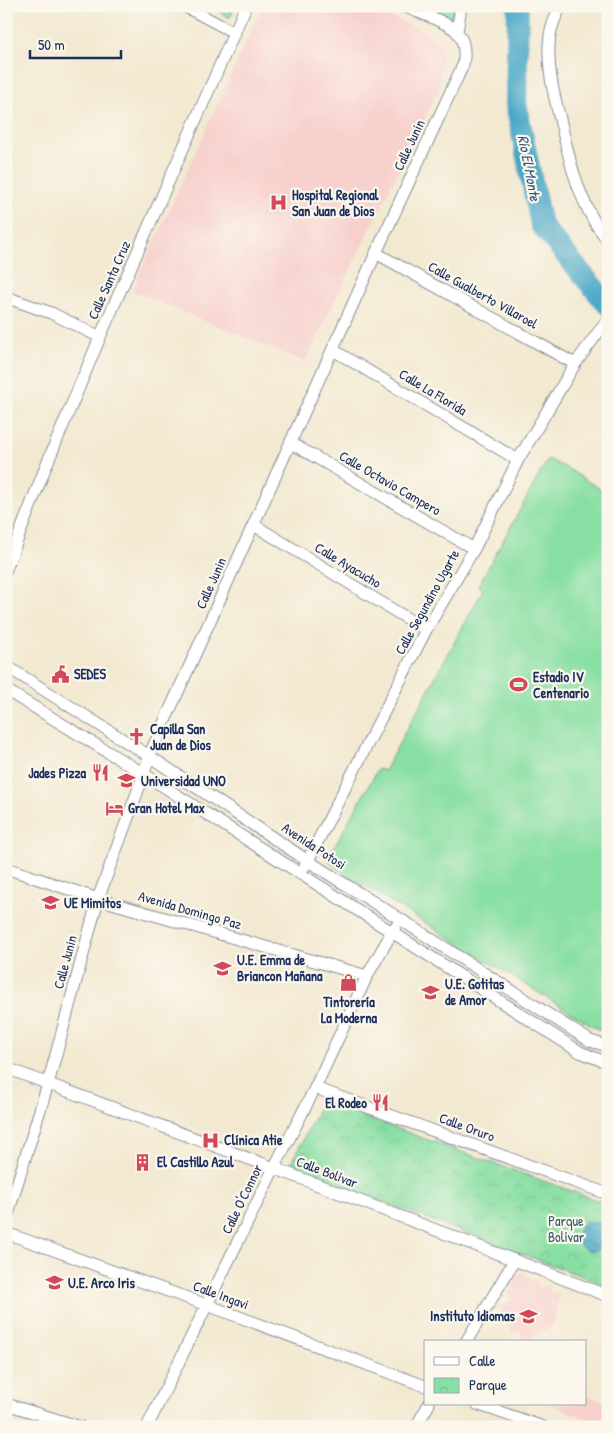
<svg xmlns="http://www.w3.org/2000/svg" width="614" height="1433" viewBox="0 0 614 1433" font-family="'Patrick Hand',sans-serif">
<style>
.built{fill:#f7d0cc}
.grass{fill:#88dfa3;stroke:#528780}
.park{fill:url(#park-crowns);stroke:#528780}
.water{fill:url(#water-waves);stroke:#326c92}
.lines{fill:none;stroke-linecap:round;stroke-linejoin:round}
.river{stroke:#48a8c7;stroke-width:22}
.minor-casing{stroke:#878c98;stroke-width:13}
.minor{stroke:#fff;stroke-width:11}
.labels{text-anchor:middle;stroke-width:4.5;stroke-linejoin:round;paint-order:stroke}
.street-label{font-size:14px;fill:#1b2f5e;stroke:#fbf7ec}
.poi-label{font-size:14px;font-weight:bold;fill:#1b2f5e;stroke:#fbf7ec;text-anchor:start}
.park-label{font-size:14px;fill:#365b6f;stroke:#fbf7ec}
.water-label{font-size:15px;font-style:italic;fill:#2b5983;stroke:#fbf7ec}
</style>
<defs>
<pattern id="park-crowns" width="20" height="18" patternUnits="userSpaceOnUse" patternTransform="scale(1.25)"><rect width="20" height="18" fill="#88dfa3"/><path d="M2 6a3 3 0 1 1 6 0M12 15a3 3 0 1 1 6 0" fill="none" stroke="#75c08f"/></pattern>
<pattern id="water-waves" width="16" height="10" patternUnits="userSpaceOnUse" patternTransform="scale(1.25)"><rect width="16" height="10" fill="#48a8c7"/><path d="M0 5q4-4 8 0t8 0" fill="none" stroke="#3b89a5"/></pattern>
</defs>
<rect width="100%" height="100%" fill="#fbf7ec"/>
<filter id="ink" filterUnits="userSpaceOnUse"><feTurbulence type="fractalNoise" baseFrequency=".02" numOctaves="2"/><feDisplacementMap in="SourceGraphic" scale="10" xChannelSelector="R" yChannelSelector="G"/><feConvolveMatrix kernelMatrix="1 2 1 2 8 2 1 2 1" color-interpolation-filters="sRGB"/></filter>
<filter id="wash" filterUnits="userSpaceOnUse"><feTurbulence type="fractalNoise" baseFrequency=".0096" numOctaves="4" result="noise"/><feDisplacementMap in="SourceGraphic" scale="20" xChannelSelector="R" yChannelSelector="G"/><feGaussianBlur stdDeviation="1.12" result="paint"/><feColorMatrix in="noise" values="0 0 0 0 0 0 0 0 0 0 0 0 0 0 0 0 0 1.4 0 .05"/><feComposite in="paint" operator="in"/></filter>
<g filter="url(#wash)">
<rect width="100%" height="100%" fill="#f3e9d1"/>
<!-- built -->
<path class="built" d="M262,6H365L423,31L438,43L442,55L439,89L305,362L132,291Z
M520,1272L527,1274L531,1281L536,1279L540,1288L548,1285L552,1293L560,1294L553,1326L525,1341L519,1331L513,1334L498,1306L511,1301L506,1291L512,1289L510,1284L511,1279L514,1275Z
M585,1394L605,1402L608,1395V1427L549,1404H585Z"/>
<!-- grass -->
<path class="grass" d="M548,459L568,469L608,494V1029L601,1031L331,865L328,858L378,769L384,771L483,590L478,586Z"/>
<!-- park -->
<path class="park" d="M209,6H235L230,18Z
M415,6H454L451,22Z
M322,1102L608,1204V1286L289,1167Z"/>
<!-- water -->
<path class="water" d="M577 1236a15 15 0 1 1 30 0a15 15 0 1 1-30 0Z"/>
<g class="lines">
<!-- river -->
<path class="river" d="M518,6L516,104L541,225L608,305"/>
</g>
</g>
<g filter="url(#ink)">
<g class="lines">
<defs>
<path id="minor" d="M184,6L235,33
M561,6C556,15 552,25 550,35C546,63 553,92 560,119C568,154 576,190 594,221C598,228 603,234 608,240
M457,32L461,6
M376,253L575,364
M6,296L14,300L51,313L100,337
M333,350L518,460
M291,443L474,549
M254,525L426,630
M6,569L46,466L103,330L246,6
M6,666L149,756L308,861L400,919L590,1041L608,1046
M6,690L144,774L580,1052L608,1063
M305,866L426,630L474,549L518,460L575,364L608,319
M6,868L98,899L367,976
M6,1068L274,1168L608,1296
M315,1088L608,1194
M6,1220L48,1084L98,899L144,774L149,756L376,253L463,65C465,54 465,41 457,32C449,22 416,12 404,6
M6,1233L207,1305L425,1386
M466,1342L514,1261
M6,1404L81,1427
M477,1404L543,1427
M147,1427L274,1168L315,1088L367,976L395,927
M416,1427L429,1404"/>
</defs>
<!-- minor casing -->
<use href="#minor" class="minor-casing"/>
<!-- minor -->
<use href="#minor" class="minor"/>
</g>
</g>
<!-- icons -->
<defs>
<symbol id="hospital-bare" viewBox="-9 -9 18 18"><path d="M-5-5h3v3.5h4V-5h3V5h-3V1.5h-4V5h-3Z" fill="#d1495b" stroke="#fbf7ec" stroke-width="2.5" paint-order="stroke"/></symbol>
<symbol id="civic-bare" viewBox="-9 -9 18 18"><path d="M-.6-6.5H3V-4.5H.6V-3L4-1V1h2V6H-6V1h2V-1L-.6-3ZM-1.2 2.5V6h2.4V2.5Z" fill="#d1495b" stroke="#fbf7ec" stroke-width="2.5" paint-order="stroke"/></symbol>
<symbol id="stadium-bare" viewBox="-9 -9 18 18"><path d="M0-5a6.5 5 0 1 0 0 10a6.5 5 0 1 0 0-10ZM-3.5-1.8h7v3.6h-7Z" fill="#d1495b" stroke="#fbf7ec" stroke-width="2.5" paint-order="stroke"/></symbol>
<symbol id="church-bare" viewBox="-9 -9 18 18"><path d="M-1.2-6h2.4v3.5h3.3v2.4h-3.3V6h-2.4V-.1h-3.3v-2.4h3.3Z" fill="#d1495b" stroke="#fbf7ec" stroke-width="2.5" paint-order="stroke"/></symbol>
<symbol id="restaurant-bare" viewBox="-9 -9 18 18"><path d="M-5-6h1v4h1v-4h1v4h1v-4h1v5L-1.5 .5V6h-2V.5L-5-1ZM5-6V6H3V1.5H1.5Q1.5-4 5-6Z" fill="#d1495b" stroke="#fbf7ec" stroke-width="2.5" paint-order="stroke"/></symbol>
<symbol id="university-bare" viewBox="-9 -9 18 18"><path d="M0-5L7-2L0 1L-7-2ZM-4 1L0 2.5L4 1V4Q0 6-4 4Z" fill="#d1495b" stroke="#fbf7ec" stroke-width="2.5" paint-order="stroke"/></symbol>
<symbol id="hotel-bare" viewBox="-9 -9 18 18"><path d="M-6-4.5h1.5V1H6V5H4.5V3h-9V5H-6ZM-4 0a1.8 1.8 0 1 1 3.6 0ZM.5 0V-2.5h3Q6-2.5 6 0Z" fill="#d1495b" stroke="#fbf7ec" stroke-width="2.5" paint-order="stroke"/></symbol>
<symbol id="school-bare" viewBox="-9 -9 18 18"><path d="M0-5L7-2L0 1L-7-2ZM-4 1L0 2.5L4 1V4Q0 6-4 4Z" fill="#d1495b" stroke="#fbf7ec" stroke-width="2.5" paint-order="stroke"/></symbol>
<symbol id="shop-bare" viewBox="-9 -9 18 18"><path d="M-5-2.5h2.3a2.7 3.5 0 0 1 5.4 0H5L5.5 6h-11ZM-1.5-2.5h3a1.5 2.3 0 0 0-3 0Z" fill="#d1495b" stroke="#fbf7ec" stroke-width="2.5" paint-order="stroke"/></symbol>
<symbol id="building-bare" viewBox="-9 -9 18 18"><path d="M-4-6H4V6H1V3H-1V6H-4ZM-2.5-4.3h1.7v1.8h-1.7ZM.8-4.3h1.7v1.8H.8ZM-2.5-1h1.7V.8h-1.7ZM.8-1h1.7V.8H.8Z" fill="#d1495b" stroke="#fbf7ec" stroke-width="2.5" paint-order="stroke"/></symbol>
</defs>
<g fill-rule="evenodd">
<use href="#hospital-bare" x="266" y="190" width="25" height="25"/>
<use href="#civic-bare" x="48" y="662" width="25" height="25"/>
<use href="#stadium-bare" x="506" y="672" width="25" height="25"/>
<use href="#church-bare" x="124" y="724" width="25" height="25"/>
<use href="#restaurant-bare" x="88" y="760" width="25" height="25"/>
<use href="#university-bare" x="114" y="768" width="25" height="25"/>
<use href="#hotel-bare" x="102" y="796" width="25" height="25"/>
<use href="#school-bare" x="38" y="890" width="25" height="25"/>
<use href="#school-bare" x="210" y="956" width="25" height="25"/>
<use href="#shop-bare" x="336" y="970" width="25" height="25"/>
<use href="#school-bare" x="418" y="980" width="25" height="25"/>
<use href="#restaurant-bare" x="368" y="1090" width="25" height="25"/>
<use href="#hospital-bare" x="198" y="1128" width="25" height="25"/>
<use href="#building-bare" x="130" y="1150" width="25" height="25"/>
<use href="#school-bare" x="42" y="1270" width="25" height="25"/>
<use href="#university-bare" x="516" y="1304" width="25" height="25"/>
</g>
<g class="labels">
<!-- street labels -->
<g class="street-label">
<text transform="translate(409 145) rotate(-65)" y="5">Calle Junin</text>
<text transform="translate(109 280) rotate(-66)" y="5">Calle Santa Cruz</text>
<text transform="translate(483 295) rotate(29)" y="5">Calle Gualberto Villaroel</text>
<text transform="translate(433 392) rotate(31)" y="5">Calle La Florida</text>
<text transform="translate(390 483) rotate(30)" y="5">Calle Octavio Campero</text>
<text transform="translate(348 565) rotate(31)" y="5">Calle Ayacucho</text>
<text transform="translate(211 583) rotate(-66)" y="5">Calle Junin</text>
<text transform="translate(427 602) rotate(-61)" y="5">Calle Segundino Ugarte</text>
<text transform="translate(314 846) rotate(33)" y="5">Avenida Potosi</text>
<text transform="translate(190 910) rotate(16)" y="5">Avenida Domingo Paz</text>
<text transform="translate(65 962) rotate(-75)" y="5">Calle Junin</text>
<text transform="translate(467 1127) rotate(20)" y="5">Calle Oruro</text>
<text transform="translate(327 1172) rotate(21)" y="5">Calle Bolívar</text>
<text transform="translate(242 1199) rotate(-64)" y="5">Calle O'Connor</text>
<text transform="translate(221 1295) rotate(20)" y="5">Calle Ingavi</text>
</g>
<!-- poi labels -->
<g class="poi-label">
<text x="292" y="200">Hospital Regional<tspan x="292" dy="16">San Juan de Dios</tspan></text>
<text x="74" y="679">SEDES</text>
<text x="533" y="682">Estadio IV<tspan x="533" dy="16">Centenario</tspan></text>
<text x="150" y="734">Capilla San<tspan x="150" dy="16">Juan de Dios</tspan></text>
<text x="86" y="778" text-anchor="end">Jades Pizza</text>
<text x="141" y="786">Universidad UNO</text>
<text x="128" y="813">Gran Hotel Max</text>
<text x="64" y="908">UE Mimitos</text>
<text x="237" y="965">U.E. Emma de<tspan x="237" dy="16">Briancon Mañana</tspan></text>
<text x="445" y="989">U.E. Gotitas<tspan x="445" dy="16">de Amor</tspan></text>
<text x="349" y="1007" text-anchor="middle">Tintorería<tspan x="349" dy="16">La Moderna</tspan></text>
<text x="367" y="1108" text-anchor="end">El Rodeo</text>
<text x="224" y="1145">Clínica Atie</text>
<text x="157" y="1167">El Castillo Azul</text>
<text x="68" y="1288">U.E. Arco Iris</text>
<text x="515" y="1321" text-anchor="end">Instituto Idiomas</text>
</g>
<!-- park labels -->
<g class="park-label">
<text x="566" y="1226">Parque<tspan x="566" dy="16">Bolívar</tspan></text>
</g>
<!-- water labels -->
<g class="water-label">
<text transform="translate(529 168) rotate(79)" y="5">Río El Monte</text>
</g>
</g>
<!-- margin -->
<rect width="614" height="1433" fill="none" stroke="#fbf7ec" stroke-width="25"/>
<!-- legend -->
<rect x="424" y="1340" width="162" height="65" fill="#fbf7ec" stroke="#a1a7b3"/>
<rect x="434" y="1357" width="25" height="8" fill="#ffffff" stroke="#a1a7b3"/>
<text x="469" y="1366" font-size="15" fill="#1b2f5e">Calle</text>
<rect x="434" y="1378" width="25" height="15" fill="url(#park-crowns)" stroke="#a1a7b3"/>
<text x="469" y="1390" font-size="15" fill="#1b2f5e">Parque</text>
<!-- scale -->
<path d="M30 50v8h91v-8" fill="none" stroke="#1b2f5e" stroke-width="2.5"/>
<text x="38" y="50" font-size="15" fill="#1b2f5e" stroke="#fbf7ec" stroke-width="4" paint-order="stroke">50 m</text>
</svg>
